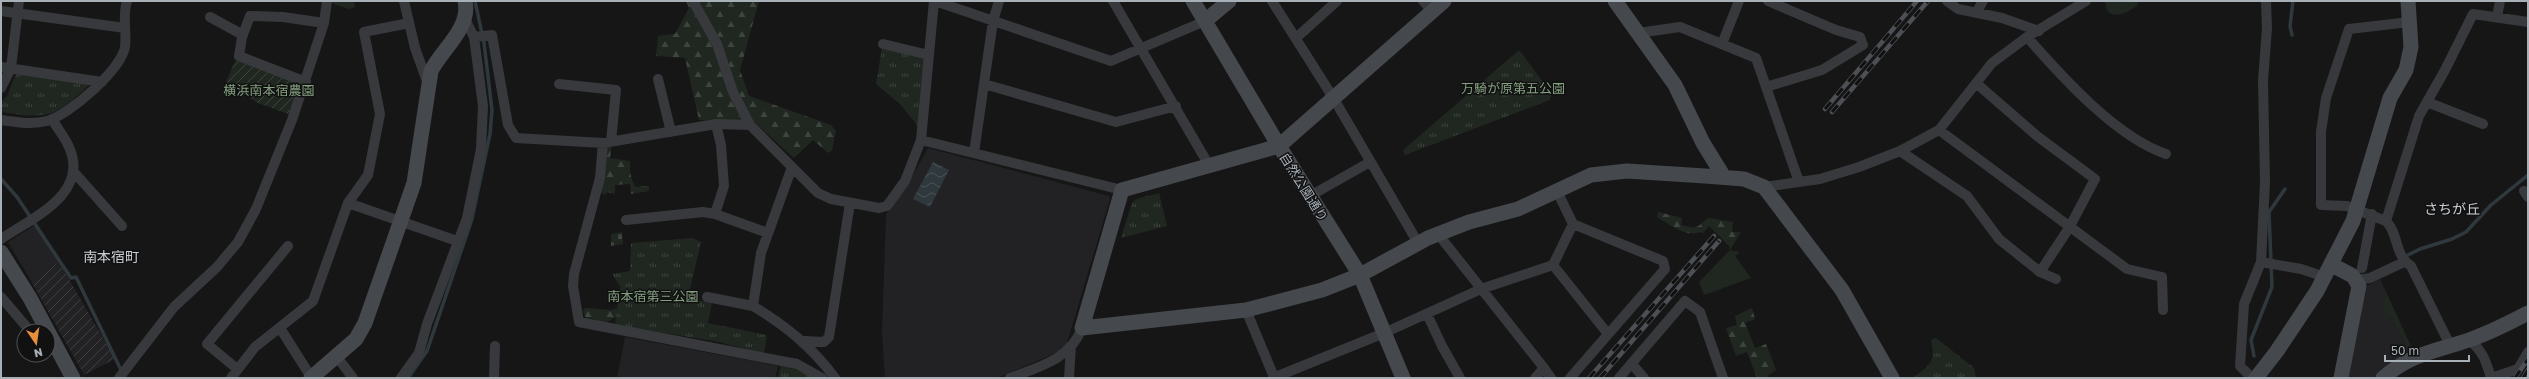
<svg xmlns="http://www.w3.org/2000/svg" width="2529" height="379" viewBox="0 0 2529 379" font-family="'Golos Text','Noto Sans JP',sans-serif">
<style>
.built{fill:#222224}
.industrial{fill:url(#industrial-furrows)}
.grass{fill:#202720}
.forest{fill:url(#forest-firs)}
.cemetery{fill:url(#cemetery-stones)}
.park{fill:url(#park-tufts)}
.garden{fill:url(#garden-furrows)}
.water{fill:url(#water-waves)}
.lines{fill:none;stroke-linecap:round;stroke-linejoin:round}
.stream{stroke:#2f393d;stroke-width:3.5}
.street{stroke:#37393c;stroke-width:10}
.secondary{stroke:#45484c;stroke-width:15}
.rail-casing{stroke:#4c4f53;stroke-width:4.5}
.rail{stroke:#111112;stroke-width:3;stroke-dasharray:9;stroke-linecap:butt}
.labels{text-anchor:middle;stroke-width:3;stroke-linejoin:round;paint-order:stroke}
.park-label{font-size:13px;fill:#85a180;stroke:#111112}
.street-label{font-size:13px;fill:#a8b0b7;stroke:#111112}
.neighbourhood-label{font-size:14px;fill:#c9ced3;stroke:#111112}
</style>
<defs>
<pattern id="industrial-furrows" width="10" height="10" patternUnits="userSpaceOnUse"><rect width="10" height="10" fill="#222224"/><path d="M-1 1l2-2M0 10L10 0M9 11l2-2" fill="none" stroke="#3f4042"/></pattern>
<pattern id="forest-firs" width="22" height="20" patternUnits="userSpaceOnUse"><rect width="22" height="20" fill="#202720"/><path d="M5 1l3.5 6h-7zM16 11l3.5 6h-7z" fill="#3e443e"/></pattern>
<pattern id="cemetery-stones" width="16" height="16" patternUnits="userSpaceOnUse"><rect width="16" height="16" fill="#202720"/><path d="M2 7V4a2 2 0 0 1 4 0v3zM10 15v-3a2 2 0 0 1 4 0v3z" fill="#3e443e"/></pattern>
<pattern id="park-tufts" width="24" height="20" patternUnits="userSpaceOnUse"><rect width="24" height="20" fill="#202720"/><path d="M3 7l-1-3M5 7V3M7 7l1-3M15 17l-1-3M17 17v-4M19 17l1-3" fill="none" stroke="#3e443e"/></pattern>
<pattern id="garden-furrows" width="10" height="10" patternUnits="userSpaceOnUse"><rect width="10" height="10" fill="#202720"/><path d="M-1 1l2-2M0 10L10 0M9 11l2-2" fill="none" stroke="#3e443e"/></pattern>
<pattern id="water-waves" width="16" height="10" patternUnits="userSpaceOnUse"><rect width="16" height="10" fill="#2f393d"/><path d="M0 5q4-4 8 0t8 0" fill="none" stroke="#4a5357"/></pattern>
</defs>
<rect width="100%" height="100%" fill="#161617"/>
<!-- built -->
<path class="built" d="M928,148L1109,196L1110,199L1067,343L1063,350L997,378H885L882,333L886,214L909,182Z
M35,225L59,262L31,281L8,242Z
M2380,279L2414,353L2377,378H2348L2367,286Z
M625,337L778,366L775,378H617Z"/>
<!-- industrial -->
<path class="industrial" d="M59,262L115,359L84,375L31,281Z"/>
<!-- grass -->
<path class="grass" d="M333,1H354L355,7L349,9L333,4Z
M2105,1H2139L2137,6C2125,14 2106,23 2105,1Z
M1730,250L1740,252L1735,256L1751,278L1704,295L1699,282Z
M2386,292L2414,353L2410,354L2392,317L2384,320L2386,312L2382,311Z"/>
<!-- forest -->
<path class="forest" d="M686,1H759L740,70L749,96L831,125L836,131L832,150L828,153L813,140L794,158L753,121L699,120L685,58L656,56L658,36L675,34L689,8Z
M612,144L610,158L630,161C630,170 630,180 636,187L649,186V191L631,194L630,184L615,185V194L607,192L606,195L599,192L605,145Z
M1658,212L1682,218L1681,225C1700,230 1697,226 1708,218L1733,222L1732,232H1741L1730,250L1729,246L1709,226L1703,233L1700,232C1686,238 1669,224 1657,217Z
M586,308L611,310L617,308L616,317L605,323L585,317L583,310Z
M1752,308L1755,319L1745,323L1755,348L1766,344L1776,370L1765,378H1757L1747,352L1736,356L1726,328L1737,325L1735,316Z"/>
<!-- cemetery -->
<path class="cemetery" d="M622,232L623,244L611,246V234Z"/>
<!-- park -->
<path class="park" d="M882,48L923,56L926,62L919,127L900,104L876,84Z
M1518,51H1520L1551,93L1550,100L1405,155L1403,150Z
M16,74L90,84C54,118 49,119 1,112V102L7,96Z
M1159,193L1167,226L1121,238L1132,203L1136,199Z
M692,238L701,242L688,298L712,303L708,323L767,335L764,354L720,342L615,325L620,286L612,274L630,271L631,243Z
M1936,338L1974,368L1976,378H1913C1930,364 1936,363 1931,340Z
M781,366L797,370L816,378H778Z"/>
<!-- garden -->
<path class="garden" d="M236,59L301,85L291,115L258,103L226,82Z"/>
<!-- water -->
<path class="water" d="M933,162L949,170L930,207L913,199Z"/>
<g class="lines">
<!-- stream -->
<path class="stream" d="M2292,35L2290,26L2293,1
M1,179L17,197L71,278L76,277L122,372
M2406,256L2420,249L2452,239L2466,232L2491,205L2528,175
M2254,356L2251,340L2272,287L2269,212L2285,189
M408,378L427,351L472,219L490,134L492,110L484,43L475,1"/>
<!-- street -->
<path class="street" d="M404,1L415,48L428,84
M693,1L717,44L733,92L750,125
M935,1L1111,61L1205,21
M1113,1L1210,167
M1272,1L1334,99L1418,243
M1423,1L1432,11
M1947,1L1958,9L2002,18L2039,31
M1,11L125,28
M1976,13L1983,1
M210,17L243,35
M2497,17L2500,1
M2410,22L2349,29L2326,98L2321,132V205L2347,206L2386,221L2419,116L2445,70L2473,14L2528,22
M1638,33L1680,27L1756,58L1799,182
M474,37L492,35L508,125L516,138L603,143L716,124L750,125L818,193L831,199L879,208L887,206L905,181L921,140L934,1
M2027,37C2062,77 2116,137 2166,154
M1296,38L1337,1
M883,44L929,55
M1722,44L1739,1
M1,67L102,82
M658,79L671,132
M306,82L239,56L242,37L250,16L283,17L324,23
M1976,83L2037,136L2095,179L2069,228L2040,272
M559,84L616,90L611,142
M984,84L1116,122L1176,106
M1766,87L1822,70L1863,45L1860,37L1836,30L1768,1
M1,88L11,68L19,1
M2427,102L2483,124
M1,120C16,122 32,125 47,121C69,115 121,70 125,47C127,31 122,16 127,1
M716,124L721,145L724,186L715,214L768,233
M1939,130L2127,269L2162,277L2163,310
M921,140L1122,190
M603,143L600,178L574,274L573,286L579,322L797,364L822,378
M1900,151L1967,196L1999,239L2040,272L2056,279
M974,153L993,21L999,1
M792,167L761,253L753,306C786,326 812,347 835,378
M73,171L122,226
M1764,187L1820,179L1859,167L1900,151L1939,130L1992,63L2027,37L2086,1
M1556,189L1573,224L1663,261L1665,269L1570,378
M2524,191L2528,197
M1310,196L1370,162
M348,203L457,241
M626,220L703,212L715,214
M2386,221C2399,234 2394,255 2411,266L2450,345
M1438,234L1544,368
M1,239C32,218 92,193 68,145C64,136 57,128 52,119
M2261,262L2301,269L2325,277
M1553,265L1608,334
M2362,268L2372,214
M2357,280L2370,278L2404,262
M1,297L30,331
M707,297L753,306
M1246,310L1274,377
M1427,314L1442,346L1460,378
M280,328L311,377
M2469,340C2483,351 2486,361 2491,378
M804,341L824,342L829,337L850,203
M337,357L353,378
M1632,364L1644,378
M236,368L207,344L288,246
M119,378L174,307L217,267L238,242L256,209L292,120L324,23L327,1
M231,378L255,347L313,301L348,203L368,175L380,114L364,32L409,23
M401,378L419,353L427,324L467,218L481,149L483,106L474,37L465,19
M494,378L495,346
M1010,378C1038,367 1070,360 1082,328
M1069,378L1071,346
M1273,378L1384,333L1481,289L1553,265L1573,224
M1535,378L1544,368L1551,378
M1619,378L1685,301L1700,312L1723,378
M2252,378L2240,366L2244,304L2261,262L2265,182L2263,81L2267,28L2266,1
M2491,378L2518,369L2528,352"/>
<!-- secondary -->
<path class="secondary" d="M1193,1L1279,146L1360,275L1403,378
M1444,1L1279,146L1122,190L1082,328L1246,310L1322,290L1360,275L1428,238L1469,222L1518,209L1591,175L1627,171L1705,176L1744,179L1764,187L1842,290L1892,378
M1615,1L1675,85L1703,143L1724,177
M1205,21L1229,1
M1,252L30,298L73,378
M2332,265L2353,276L2359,286L2341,378
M311,378L356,339L365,323L414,183L431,71C442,49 471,28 465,1
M2256,378L2277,351L2317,291L2353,221L2390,98L2406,70L2411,47L2408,1
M2383,378C2410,354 2436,351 2469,340C2489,333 2509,323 2528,313"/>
<defs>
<path id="rail" d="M1825,109L1917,1
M1832,112L1928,1
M1589,378L1714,236
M1600,378L1719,241
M2515,378L2528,359
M2523,378L2528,370"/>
</defs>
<!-- rail casing -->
<use href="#rail" class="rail-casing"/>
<!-- rail -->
<use href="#rail" class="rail"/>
</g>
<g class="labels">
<!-- park labels -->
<g class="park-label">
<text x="1513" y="93">万騎が原第五公園</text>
<text x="269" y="95">横浜南本宿農園</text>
<text x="653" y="301">南本宿第三公園</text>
</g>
<!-- street labels -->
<g class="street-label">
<text transform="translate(1304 187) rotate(58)" y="5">自然公園通り</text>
</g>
<!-- neighbourhood labels -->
<g class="neighbourhood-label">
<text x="2452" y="214">さちが丘</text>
<text x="111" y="262">南本宿町</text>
</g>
</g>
<!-- border -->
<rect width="2529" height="379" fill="none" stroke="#a8b0b7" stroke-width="4"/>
<!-- north arrow -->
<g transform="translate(36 343) rotate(167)"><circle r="19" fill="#111112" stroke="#4d5154"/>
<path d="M0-3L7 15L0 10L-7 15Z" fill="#e88e3e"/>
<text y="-6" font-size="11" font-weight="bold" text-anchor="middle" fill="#a8b0b7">N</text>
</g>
<!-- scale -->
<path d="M2385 355v6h84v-6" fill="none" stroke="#a8b0b7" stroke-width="2"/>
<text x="2391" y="355" font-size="12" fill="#a8b0b7" stroke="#111112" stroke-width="3" paint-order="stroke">50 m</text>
</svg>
